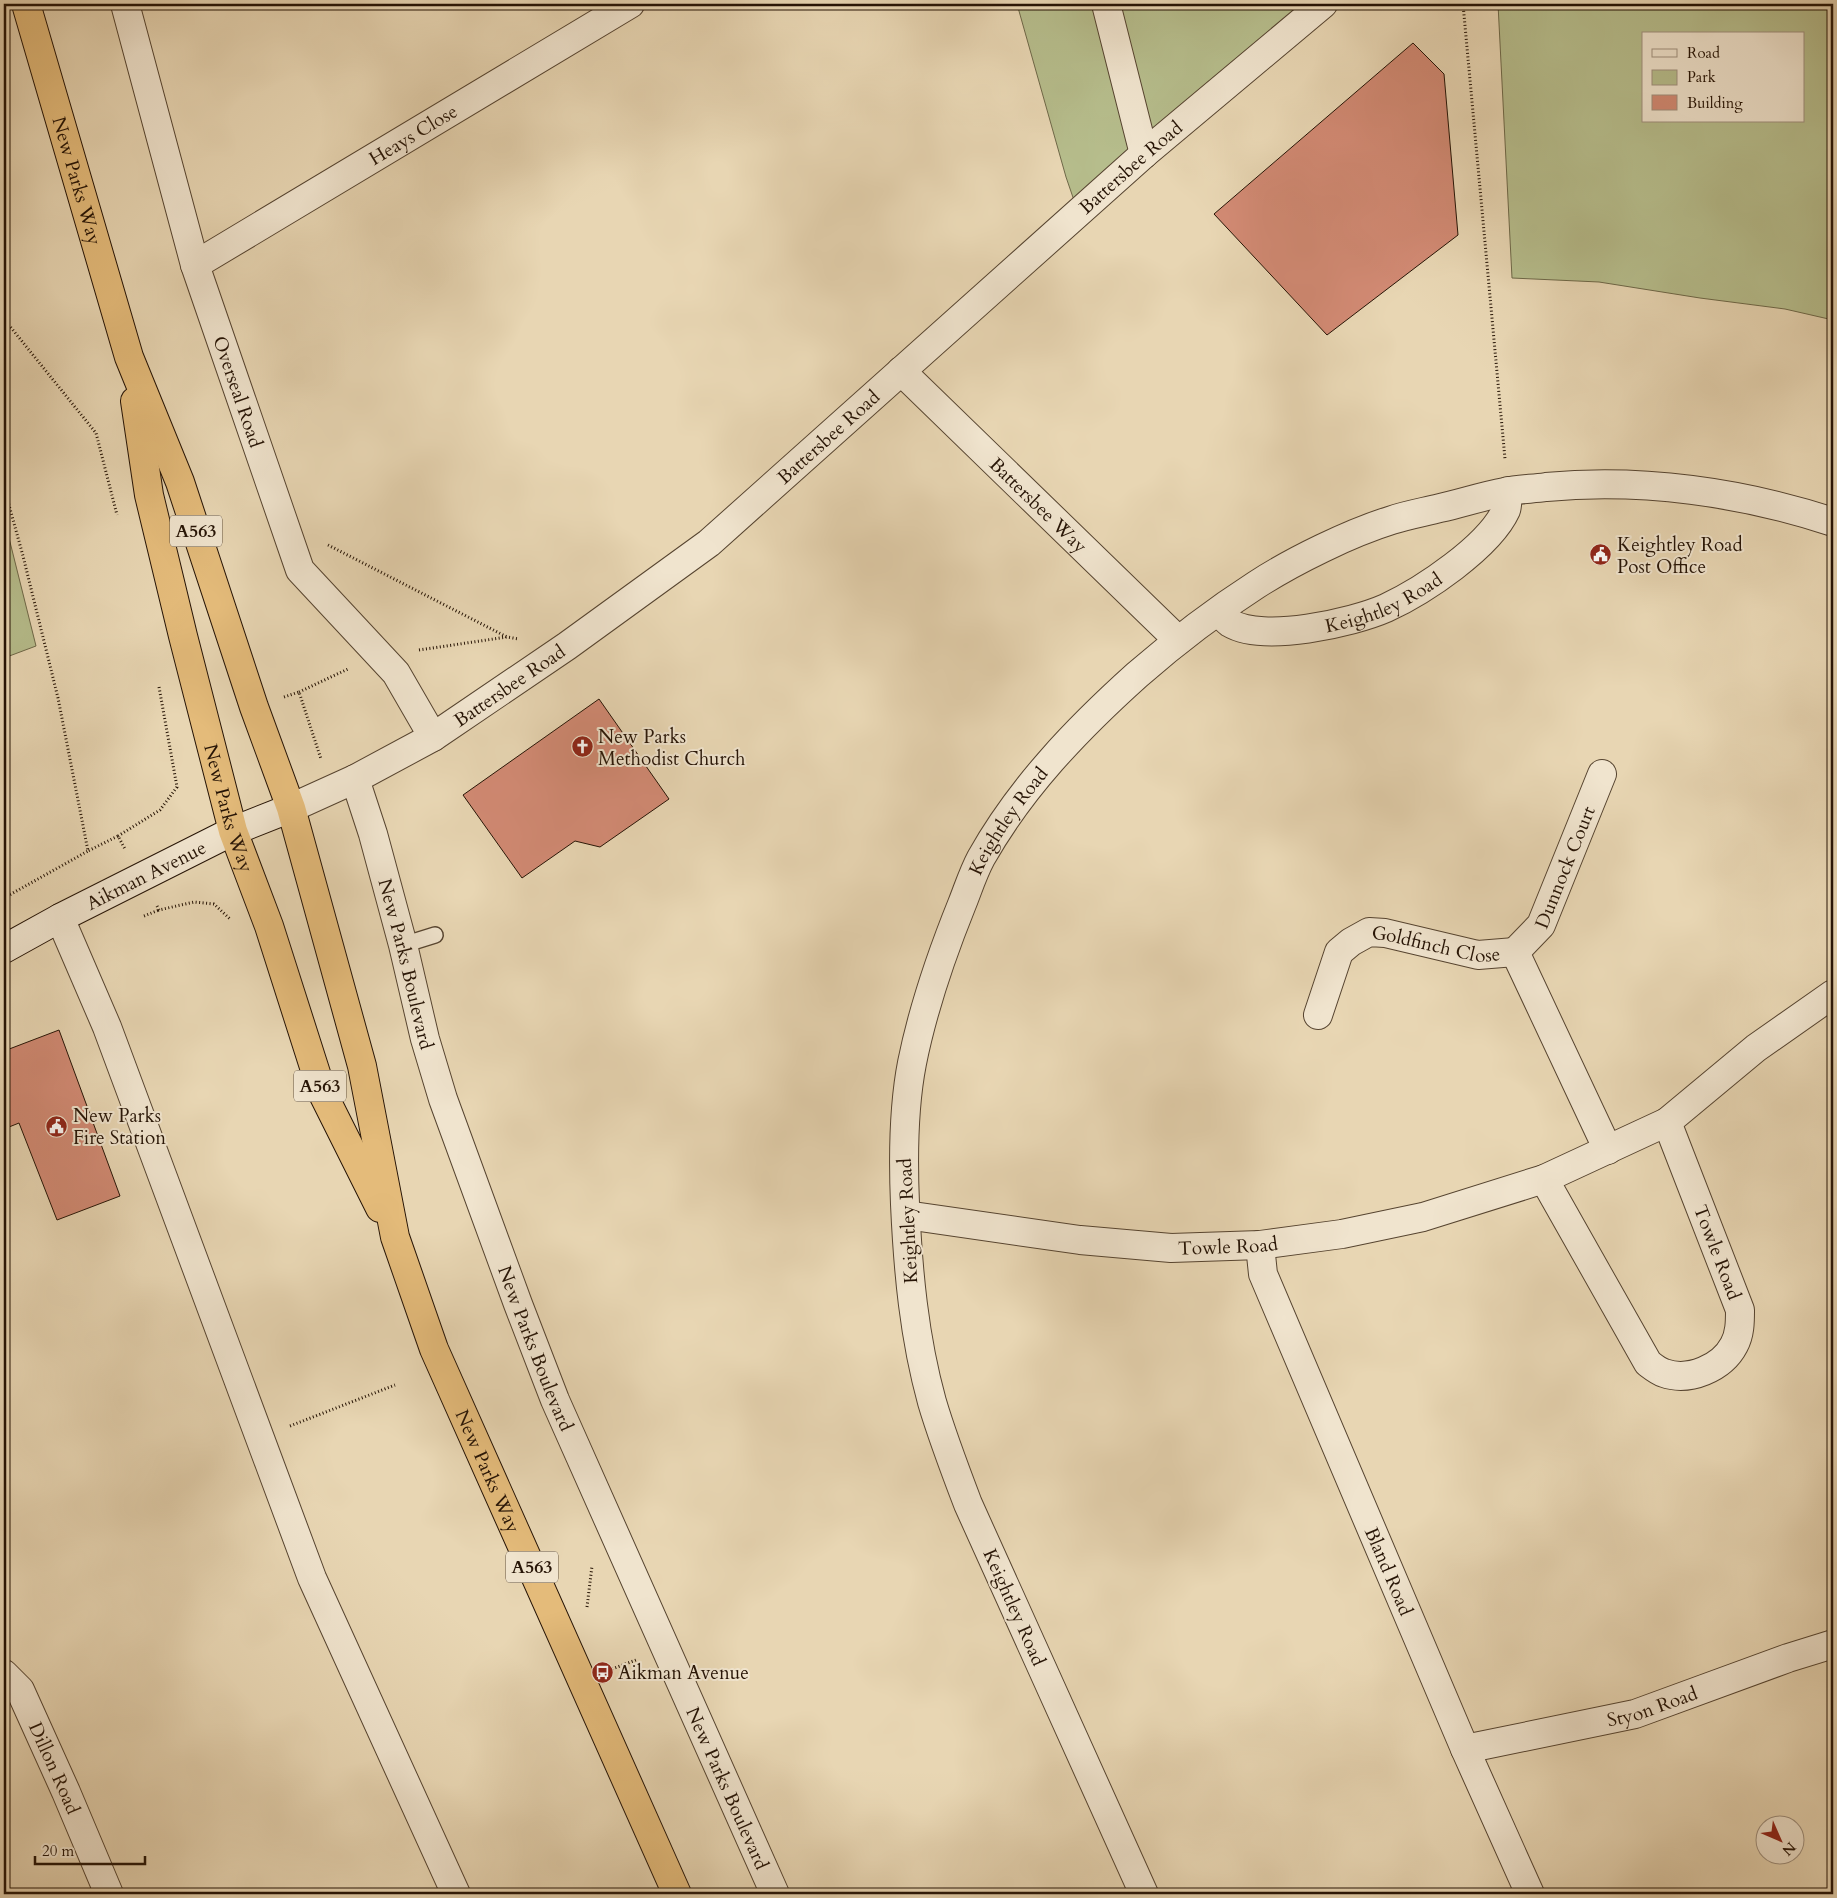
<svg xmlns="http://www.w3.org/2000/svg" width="1837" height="1898" viewBox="0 0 1837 1898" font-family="Cardo,serif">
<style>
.green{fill:#b6bd8c;stroke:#6e6848;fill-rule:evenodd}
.building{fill:#d28a74;stroke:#251305}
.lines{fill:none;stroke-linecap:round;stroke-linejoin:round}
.lane-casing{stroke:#564430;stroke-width:18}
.street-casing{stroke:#564430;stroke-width:30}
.secondary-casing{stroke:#251305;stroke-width:30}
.highway-casing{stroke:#251305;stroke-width:30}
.path{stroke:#251305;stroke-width:3;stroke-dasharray:1 2.5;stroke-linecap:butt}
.lane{stroke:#f0e4ce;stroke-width:15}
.street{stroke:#f0e4ce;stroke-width:28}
.secondary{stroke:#f0e4ce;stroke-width:28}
.highway{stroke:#e4bb7a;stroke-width:28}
.labels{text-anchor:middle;stroke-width:4;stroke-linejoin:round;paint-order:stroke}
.shield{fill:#f0e4ce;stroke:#625241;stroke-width:1}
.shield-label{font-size:18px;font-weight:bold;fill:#251305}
.street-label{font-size:19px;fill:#251305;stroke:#f0e4ce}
.poi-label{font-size:19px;fill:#251305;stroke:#f0e4ce;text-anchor:start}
</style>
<rect width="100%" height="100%" fill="#e8d6b3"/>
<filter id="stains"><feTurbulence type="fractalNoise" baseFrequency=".004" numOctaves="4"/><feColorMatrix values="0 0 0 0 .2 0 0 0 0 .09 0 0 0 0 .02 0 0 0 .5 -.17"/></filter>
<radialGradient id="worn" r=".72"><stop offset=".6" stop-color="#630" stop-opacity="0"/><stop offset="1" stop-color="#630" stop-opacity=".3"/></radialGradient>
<!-- green -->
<path class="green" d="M1017,4H1307L1078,212L1066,177Z
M1498,4H1833V320L1785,309L1700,298L1599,282L1512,278ZM1643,34H1803V121H1643Z
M4,518L36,646L4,658Z"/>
<!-- building -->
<path class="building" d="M1413,43L1444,74L1458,235L1327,335L1214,214Z
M599,699L669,799L600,847L575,841L522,878L463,795Z
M59,1030L120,1196L57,1220L19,1123L4,1129V1051Z"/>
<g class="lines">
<defs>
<path id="lane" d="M403,945L435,935"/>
<g id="street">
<path id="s1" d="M125,4L195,265L300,570L396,673L433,737"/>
<path d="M1106,4L1144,154"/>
<path id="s2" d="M195,265L630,4"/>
<path id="s3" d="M901,371L1178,640"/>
<path id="s4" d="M1218,612C1222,615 1226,620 1230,623C1263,643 1352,623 1386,608C1423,591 1489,547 1506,510C1508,505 1507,497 1508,491"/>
<path id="s5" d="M355,779L373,834L403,945L425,1039L443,1099L518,1304L555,1400L775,1894"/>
<path id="s6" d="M291,808L355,779L433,737L567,646L709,543L1144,154L1323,4"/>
<path d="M60,918L107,1027L312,1578L456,1894"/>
<path d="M1515,952L1608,1150"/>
<path id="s7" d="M1515,952L1541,925L1602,774"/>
<path id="s8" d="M1318,1015L1339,952L1351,942L1369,932L1385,933L1478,955L1515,952"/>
<path d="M1544,1179L1648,1363C1652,1366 1658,1371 1664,1373C1689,1382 1722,1368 1734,1345C1740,1334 1740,1322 1740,1310L1667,1122"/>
<path id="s9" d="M906,1215L1080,1240L1171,1248L1260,1245L1342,1234L1423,1217L1544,1179L1667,1122L1756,1048L1833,994"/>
<path id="s10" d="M1260,1245L1263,1274L1465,1749L1530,1894"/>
<path id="s11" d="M4,1674L20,1690L66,1792L109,1894"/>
<path id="s12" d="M1465,1749L1635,1714L1788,1658L1833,1644"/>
<path id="s13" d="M1144,1894L968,1504C955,1470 942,1436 932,1402C914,1337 908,1271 905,1204C903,1157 903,1109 912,1063C923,1008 941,956 962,904C968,889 973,873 981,858C1021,787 1077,729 1137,675C1175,642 1214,612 1256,585C1293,561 1350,533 1392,520C1407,515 1424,512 1440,508C1462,503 1483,496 1505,492C1518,489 1532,489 1546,487C1642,478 1742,492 1833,522"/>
</g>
<g id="secondary">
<path id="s14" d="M4,949L60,918L233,831L291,808"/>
</g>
<g id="highway">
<path id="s15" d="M26,4L129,357L180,482L254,707L291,808L362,1066L395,1237L434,1349L677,1894"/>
<path id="s16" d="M135,401L149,495L183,636L233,831L269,926L322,1092L380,1208"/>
</g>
</defs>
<!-- lane casing -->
<use href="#lane" class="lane-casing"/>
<!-- street casing -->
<use href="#street" class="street-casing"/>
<!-- secondary casing -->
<use href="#secondary" class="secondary-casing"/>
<!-- highway casing -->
<use href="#highway" class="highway-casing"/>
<!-- path -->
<path class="path" d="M1463,4L1505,459
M4,319L96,433L117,515
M4,487L23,556L58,698L88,851L118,836L125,849
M328,545L507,637
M419,650L507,637L519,639
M299,692L348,669
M284,697L299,692L321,759
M118,836L160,810L177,787L159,687
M4,898L88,851
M157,906L159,910L194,902L214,904L230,919
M144,916L159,910
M290,1426L395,1385
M587,1607L592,1566
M612,1669L636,1660"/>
<!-- lane -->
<use href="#lane" class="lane"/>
<!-- street -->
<use href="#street" class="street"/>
<!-- secondary -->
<use href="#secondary" class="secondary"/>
<!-- highway -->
<use href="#highway" class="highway"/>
</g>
<!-- icons -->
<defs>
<symbol id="civic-disc" viewBox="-11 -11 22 22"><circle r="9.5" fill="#8f2418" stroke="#f0e4ce"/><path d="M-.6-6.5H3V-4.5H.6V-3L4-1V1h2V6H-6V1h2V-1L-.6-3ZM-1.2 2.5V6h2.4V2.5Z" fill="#fff"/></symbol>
<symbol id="church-disc" viewBox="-11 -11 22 22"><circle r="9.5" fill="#8f2418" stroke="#f0e4ce"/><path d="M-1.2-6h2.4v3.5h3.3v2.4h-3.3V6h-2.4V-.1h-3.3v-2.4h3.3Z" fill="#fff"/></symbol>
<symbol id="bus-disc" viewBox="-11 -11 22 22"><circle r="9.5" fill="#8f2418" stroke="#f0e4ce"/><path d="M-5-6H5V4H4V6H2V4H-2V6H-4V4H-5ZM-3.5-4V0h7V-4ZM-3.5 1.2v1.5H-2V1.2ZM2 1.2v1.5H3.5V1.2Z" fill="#fff"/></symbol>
</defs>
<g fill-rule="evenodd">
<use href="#civic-disc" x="1588" y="542" width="25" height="25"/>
<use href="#church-disc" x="570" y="734" width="25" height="25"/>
<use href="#civic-disc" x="44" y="1114" width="25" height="25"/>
<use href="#bus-disc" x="590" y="1660" width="25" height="25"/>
</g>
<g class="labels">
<!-- shield labels -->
<g class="shield">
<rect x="170" y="515.5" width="52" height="31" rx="4"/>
<rect x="294" y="1070.5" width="52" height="31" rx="4"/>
<rect x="506" y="1551.5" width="52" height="31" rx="4"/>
</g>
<g class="shield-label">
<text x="196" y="537">A563</text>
<text x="320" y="1092">A563</text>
<text x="532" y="1573">A563</text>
</g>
<!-- street labels -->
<g class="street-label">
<text dy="7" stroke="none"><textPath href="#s2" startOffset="254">Heays Close</textPath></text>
<text dy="7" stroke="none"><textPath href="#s6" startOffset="1061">Battersbee Road</textPath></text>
<text dy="7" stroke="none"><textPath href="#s15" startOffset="184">New Parks Way</textPath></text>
<text dy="7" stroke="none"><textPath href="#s1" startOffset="404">Overseal Road</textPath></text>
<text dy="7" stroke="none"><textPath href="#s6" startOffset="656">Battersbee Road</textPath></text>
<text dy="7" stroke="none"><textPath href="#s3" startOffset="192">Battersbee Way</textPath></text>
<text dy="7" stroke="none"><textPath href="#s4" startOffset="176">Keightley Road</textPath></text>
<text dy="7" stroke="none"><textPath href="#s6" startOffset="251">Battersbee Road</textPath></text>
<text dy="7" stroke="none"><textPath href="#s16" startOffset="418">New Parks Way</textPath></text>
<text dy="7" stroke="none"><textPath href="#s13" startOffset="1140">Keightley Road</textPath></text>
<text dy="7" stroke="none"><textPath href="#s7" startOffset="100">Dunnock Court</textPath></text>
<text dy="7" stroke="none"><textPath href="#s14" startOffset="160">Aikman Avenue</textPath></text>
<text dy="7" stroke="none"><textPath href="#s8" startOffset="171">Goldfinch Close</textPath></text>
<text dy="7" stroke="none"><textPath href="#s5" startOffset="192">New Parks Boulevard</textPath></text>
<text transform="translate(907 1221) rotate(-93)" y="7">Keightley Road</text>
<text dy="7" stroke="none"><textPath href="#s9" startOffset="324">Towle Road</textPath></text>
<text transform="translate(1718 1252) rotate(69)" y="7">Towle Road</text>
<text dy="7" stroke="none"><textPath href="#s5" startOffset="598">New Parks Boulevard</textPath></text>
<text dy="7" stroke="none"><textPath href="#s15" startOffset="1541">New Parks Way</textPath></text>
<text dy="7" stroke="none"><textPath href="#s10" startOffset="352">Bland Road</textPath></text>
<text transform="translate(1015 1607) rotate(66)" y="7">Keightley Road</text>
<text dy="7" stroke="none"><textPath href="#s12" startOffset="192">Styon Road</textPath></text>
<text dy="7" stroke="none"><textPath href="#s11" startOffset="108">Dillon Road</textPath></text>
<text dy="7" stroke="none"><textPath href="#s5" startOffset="1078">New Parks Boulevard</textPath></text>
</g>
<!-- poi labels -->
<g class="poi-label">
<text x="1617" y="551">Keightley Road<tspan x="1617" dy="22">Post Office</tspan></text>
<text x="598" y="743">New Parks<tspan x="598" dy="22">Methodist Church</tspan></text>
<text x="73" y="1122">New Parks<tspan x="73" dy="22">Fire Station</tspan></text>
<text x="618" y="1679">Aikman Avenue</text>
</g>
</g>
<!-- margin -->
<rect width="1837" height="1898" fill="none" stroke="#e8d6b3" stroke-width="20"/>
<rect x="5" y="5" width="1827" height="1888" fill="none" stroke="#251305" stroke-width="2.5"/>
<rect x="10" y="10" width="1817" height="1878" fill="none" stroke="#251305"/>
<!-- legend -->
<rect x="1642" y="32" width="162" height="90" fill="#f0e4ce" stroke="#9f907e"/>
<rect x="1652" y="49" width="25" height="8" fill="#f0e4ce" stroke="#9f907e"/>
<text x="1687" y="58" font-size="15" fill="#251305">Road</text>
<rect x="1652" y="70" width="25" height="15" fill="#b6bd8c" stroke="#9f907e"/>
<text x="1687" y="82" font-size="15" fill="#251305">Park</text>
<rect x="1652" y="95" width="25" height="15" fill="#d28a74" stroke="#9f907e"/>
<text x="1687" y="108" font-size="15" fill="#251305">Building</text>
<!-- north arrow -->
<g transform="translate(1780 1840) rotate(135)"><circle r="24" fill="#f0e4ce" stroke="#9f907e"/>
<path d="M0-4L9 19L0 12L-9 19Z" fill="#8f2418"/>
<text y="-8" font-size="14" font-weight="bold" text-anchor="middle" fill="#251305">N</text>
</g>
<!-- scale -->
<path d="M35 1856v8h110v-8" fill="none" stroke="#251305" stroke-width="2.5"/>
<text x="42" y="1856" font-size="15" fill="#251305" stroke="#f0e4ce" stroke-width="4" paint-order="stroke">20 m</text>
<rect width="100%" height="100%" filter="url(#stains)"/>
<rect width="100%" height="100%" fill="url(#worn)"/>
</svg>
